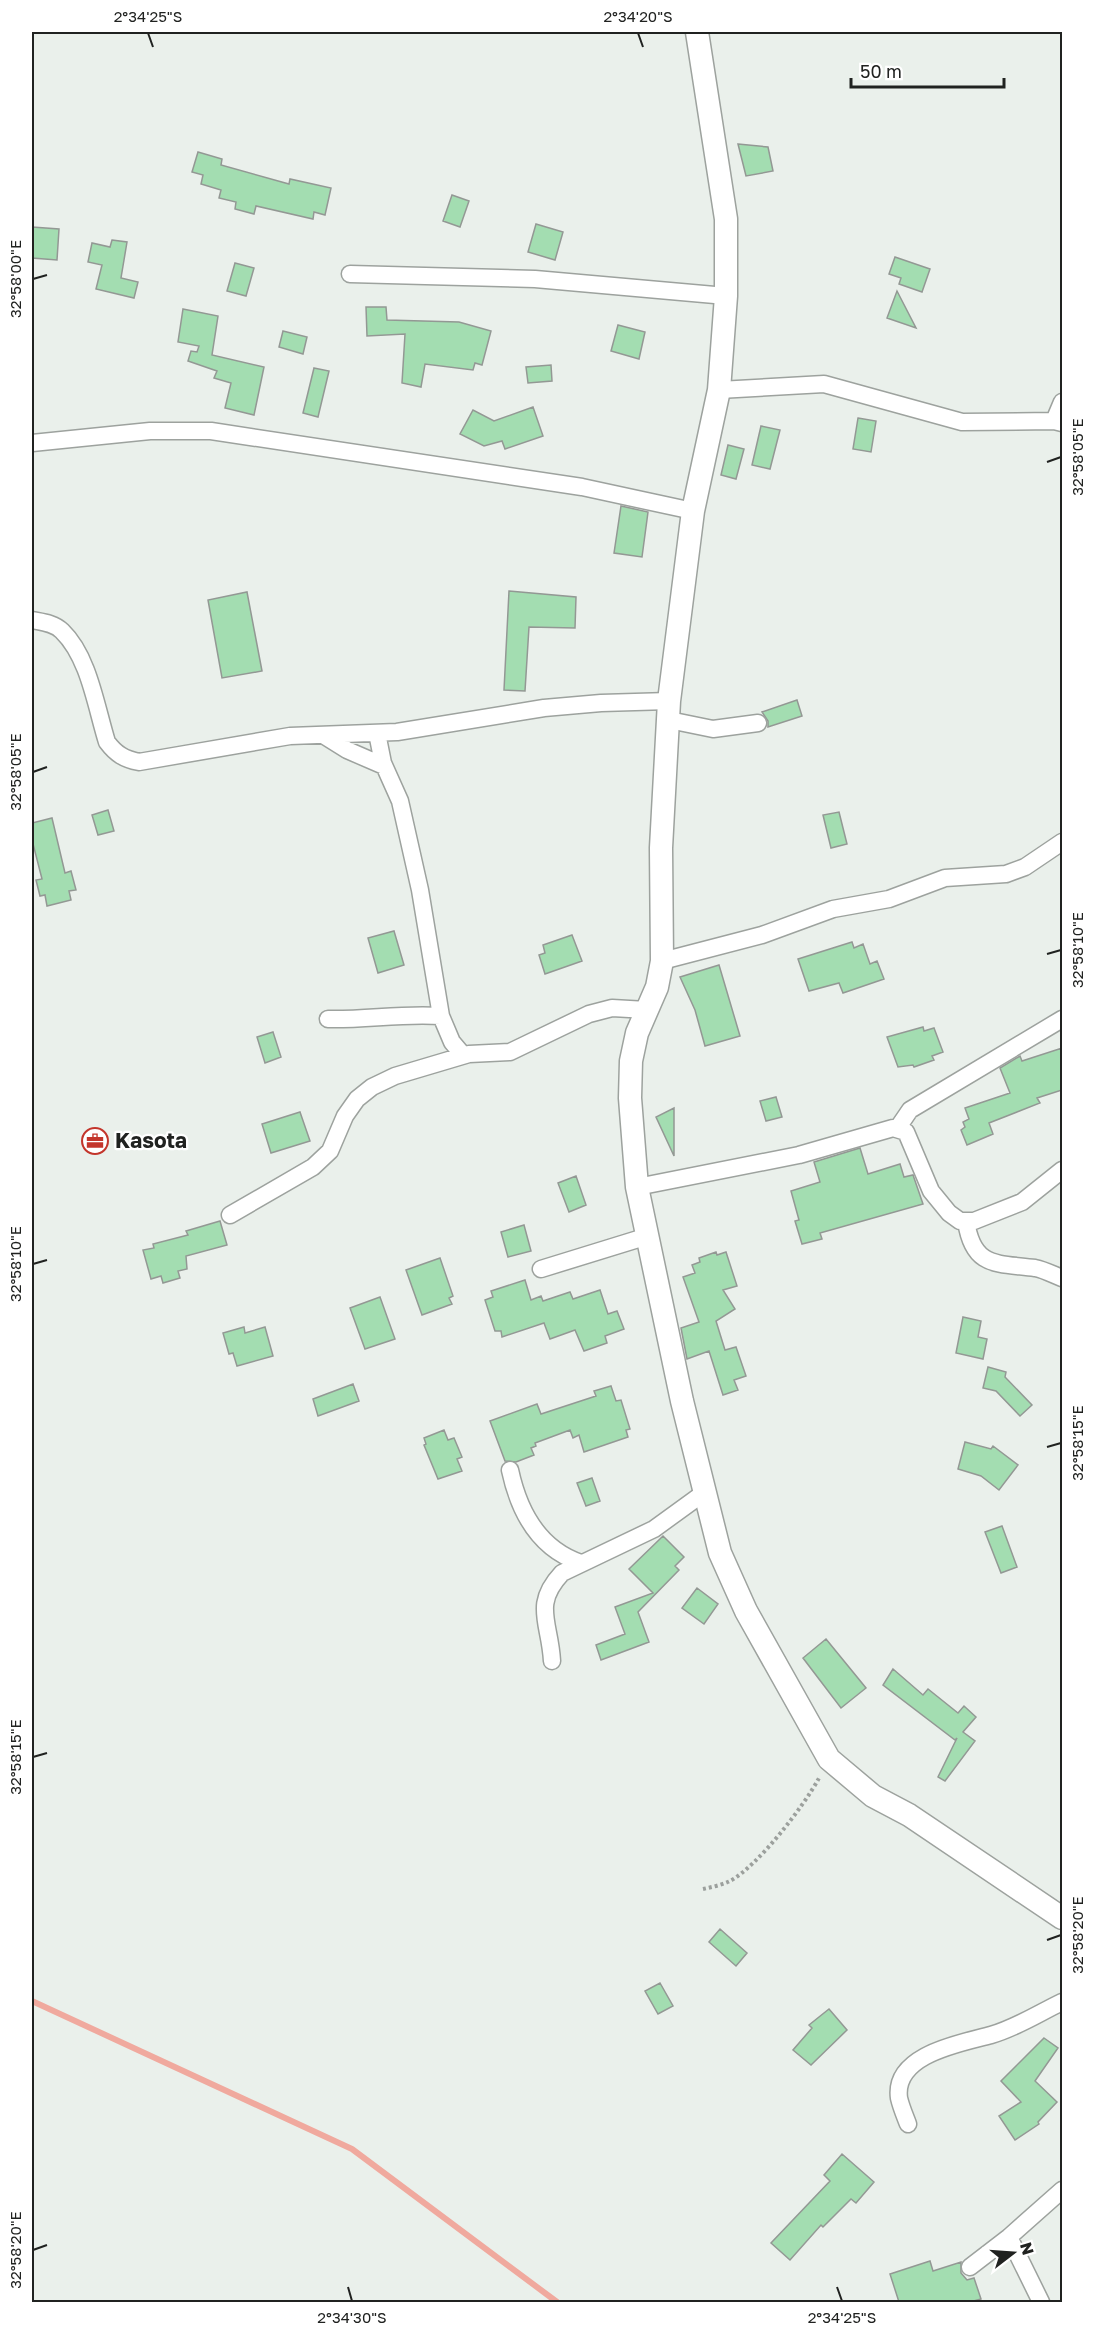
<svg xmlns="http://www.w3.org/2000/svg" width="1094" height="2334" viewBox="0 0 1094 2334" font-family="'Golos Text',sans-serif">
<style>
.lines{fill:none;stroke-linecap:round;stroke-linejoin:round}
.stream{stroke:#f0a99e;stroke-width:6}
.building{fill:#a3ddb1;stroke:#939894;stroke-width:1.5}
.street-casing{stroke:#9da29e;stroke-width:19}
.secondary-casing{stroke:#9da29e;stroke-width:25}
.path{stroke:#9ca09d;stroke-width:4;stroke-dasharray:3 3;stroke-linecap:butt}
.street{stroke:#fff;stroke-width:16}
.secondary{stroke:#fff;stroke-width:22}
.ticks{fill:none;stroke:#202220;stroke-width:2}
.labels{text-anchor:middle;stroke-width:4.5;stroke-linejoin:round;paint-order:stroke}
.poi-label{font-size:21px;font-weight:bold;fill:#202220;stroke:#fff;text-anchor:start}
.neatline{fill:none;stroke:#202220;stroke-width:2}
.ticks-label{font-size:15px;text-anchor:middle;fill:#202220}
</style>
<rect width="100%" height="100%" fill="#eaf0eb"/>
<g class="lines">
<!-- stream -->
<path class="stream" d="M32,2001L352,2149L557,2302"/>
</g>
<!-- building -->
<path class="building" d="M738,144L768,147L773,171L746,176Z
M198,152L222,159L221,165L289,184L290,179L331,188L325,215L314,212L313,219L256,206L254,214L235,209L236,202L219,198L221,190L201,184L203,175L192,172Z
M452,195L469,201L460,227L443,221Z
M536,224L563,232L555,260L528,252Z
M32,227L59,229L57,260L32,258Z
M112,240L127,242L121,278L138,282L134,298L96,289L102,265L88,262L92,243L110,247Z
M895,257L930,269L922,292L899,284L901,278L889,274Z
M235,263L254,268L246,296L227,291Z
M897,291L916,328L887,318Z
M366,307H386L387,320L459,322L491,331L482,365L475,363L473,370L425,364L421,387L402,383L405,334L367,336Z
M183,309L218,316L212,355L264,367L254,415L225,408L231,383L214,378L217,371L188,361L191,351L197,352L199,346L178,342Z
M618,325L645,332L639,359L611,351Z
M283,331L307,337L303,354L279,347Z
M551,365L552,381L528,383L526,367Z
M314,368L329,371L318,417L303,413Z
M533,407L543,436L505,449L502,441L484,446L460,434L473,410L494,421Z
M858,418L876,421L871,452L853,449Z
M761,426L780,430L770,469L752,465Z
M728,445L744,449L736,479L721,475Z
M621,506L648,512L642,557L614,553Z
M509,591L576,597L575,628L529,627L525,691L504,690Z
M247,592L262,671L222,678L208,600Z
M797,700L802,716L768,727V721L762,712Z
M108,810L114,831L98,835L92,815Z
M839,812L847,844L831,848L823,815Z
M52,818L65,873L71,871L76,890L69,891L71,900L47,906L45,895L40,896L36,880L42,879L32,840V823Z
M394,931L404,965L378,973L368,938Z
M572,935L582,961L545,974L539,955L545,953L543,945Z
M852,942L854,948L863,944L870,964L877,961L884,979L843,993L839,983L809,991L798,959Z
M719,965L740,1036L705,1046L695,1010L680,977Z
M923,1027L924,1031L934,1028L943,1052L932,1056L934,1060L914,1067L913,1065L898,1067L887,1037Z
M273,1032L281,1057L265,1063L257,1037Z
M1062,1048V1090L1037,1098L1040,1103L989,1123L993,1134L967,1145L961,1130L965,1127L963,1122L969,1119L965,1108L1010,1093L1000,1068L1020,1056L1022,1061Z
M776,1097L782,1117L766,1121L760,1101Z
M674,1108V1156L656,1117Z
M300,1112L310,1141L271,1153L262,1124Z
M860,1148L868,1174L900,1164L904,1177L913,1175L923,1204L820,1233L822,1239L802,1244L795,1221L799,1220L791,1191L820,1182L814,1162Z
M576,1176L586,1205L569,1212L558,1183Z
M220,1221L227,1245L186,1256L187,1269L178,1271L180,1278L163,1283L161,1276L151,1279L143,1250L154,1248L153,1244L188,1235L186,1231Z
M524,1225L531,1251L508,1257L501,1232Z
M716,1252L717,1255L726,1252L737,1286L723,1290L735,1309L716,1321L725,1350L736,1347L746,1376L734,1380L738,1390L723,1395L709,1351L687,1359L681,1328L699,1322L683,1277L695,1273L692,1265L700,1262L699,1258Z
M440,1258L453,1296L449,1298L452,1304L422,1315L406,1270Z
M525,1280L531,1300L541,1296L543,1301L570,1292L573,1299L600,1290L608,1314L617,1311L624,1329L605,1336L607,1343L584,1351L575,1330L550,1339L544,1323L502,1337L501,1331H495L485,1300L493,1297L491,1291Z
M380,1297L395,1339L365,1349L350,1308Z
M963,1317L981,1321L978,1337L987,1339L983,1359L956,1353Z
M244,1327L245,1333L265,1327L273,1356L237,1366L233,1353L229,1354L223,1333Z
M988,1367L1006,1372L1005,1377L1032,1405L1020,1416L996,1391L983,1388Z
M353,1384L359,1401L318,1416L313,1399Z
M611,1386L616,1401L621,1400L630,1429L626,1430L628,1437L584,1452L579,1435L573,1438L570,1430L535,1443L536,1446L531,1448L534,1455L516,1462L505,1461L490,1421L537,1404L541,1414L596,1396L594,1391Z
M444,1430L448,1440L454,1438L462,1457L457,1459L462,1471L438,1479L424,1445L426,1444L424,1438Z
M965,1442L991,1449L993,1446L1018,1465L999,1490L981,1476L958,1469Z
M592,1478L600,1501L586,1506L577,1483Z
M1002,1526L1017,1567L1001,1573L985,1532Z
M663,1536L684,1557L675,1566L679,1570L638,1612L649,1642L601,1660L596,1645L625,1634L615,1607L653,1593L629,1569Z
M697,1588L718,1604L704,1624L682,1608Z
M826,1639L866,1688L841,1708L803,1658Z
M893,1669L923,1695L928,1689L958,1713L964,1706L976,1717L963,1732L975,1741L945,1781L938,1777L957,1738L955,1740L883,1685Z
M720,1929L747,1953L736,1966L709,1942Z
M660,1983L673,2006L658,2014L645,1991Z
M829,2009L847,2030L811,2065L793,2050L812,2028L809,2025Z
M1044,2038L1058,2048L1035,2081L1057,2102L1038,2122L1039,2124L1015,2140L999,2116L1021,2102L1001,2081Z
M842,2154L874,2182L856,2203L851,2199L823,2227L821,2225L790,2260L771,2243L830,2181L824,2175Z
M930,2261L933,2271L961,2262V2273L967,2280L974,2278L981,2299L970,2302H899L890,2274Z"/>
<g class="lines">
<defs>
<path id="street" d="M350,274L535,279L726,296
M719,390L824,384L962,422L1054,421L1062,423
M1054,421L1062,402
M32,443L150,431H211L582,487L693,511
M32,620C42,622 54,623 62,631C89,657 96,707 107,742C116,754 124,759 139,762L290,736L397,732L544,708L601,703L669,701
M669,720L713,729L758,723
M377,733L383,763L400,801L420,890L441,1016L452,1042L463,1055
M323,735L347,750L384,766
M662,961L762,935L833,909L889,899L945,878L1006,874L1025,867L1062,842
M328,1019C366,1020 403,1013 441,1016
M897,1129L910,1110L1062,1019
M637,1187L799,1155L893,1128L906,1132L931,1191L949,1213L960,1221H974L1022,1202L1062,1170
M230,1215L313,1167L330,1151L345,1116L357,1099L372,1087L395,1076L469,1054L510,1052L589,1014L612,1008L647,1010
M966,1221C973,1268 996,1263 1035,1268C1045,1270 1054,1275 1062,1278
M541,1269L648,1236
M510,1470C519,1512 539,1549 581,1563
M552,1661C550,1622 532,1605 562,1573L654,1529L705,1492
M908,2124C905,2116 901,2107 899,2098C893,2054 962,2043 991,2035C1016,2028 1039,2013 1062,2002
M1009,2237L1041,2302
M970,2267L1009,2237L1062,2190"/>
<path id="secondary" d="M697,32L726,219V296L719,390L693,511L669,701L661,848L662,961L657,987L637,1033L631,1061L630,1098L637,1187L682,1401L720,1553L746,1611L829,1759L873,1796L909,1815L1062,1918"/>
</defs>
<!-- street casing -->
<use href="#street" class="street-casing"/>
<!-- secondary casing -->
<use href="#secondary" class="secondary-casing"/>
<!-- path -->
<path class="path" d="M703,1889C712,1887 722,1885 730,1881C758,1866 804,1806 819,1778"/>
<!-- street -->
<use href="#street" class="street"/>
<!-- secondary -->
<use href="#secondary" class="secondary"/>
</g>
<!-- ticks -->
<path class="ticks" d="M148,33L153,47M638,33L643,47M33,279L47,275M1047,462L1061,457M33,772L47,767M1047,954L1061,950M33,1264L47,1260M1047,1447L1061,1443M33,1757L47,1753M1047,1940L1061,1935M33,2250L47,2245M348,2287L352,2301M837,2287L842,2301"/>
<!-- icons -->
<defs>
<symbol id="office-ring" viewBox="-11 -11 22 22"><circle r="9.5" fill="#fff" stroke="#c3352b" stroke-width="1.5"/><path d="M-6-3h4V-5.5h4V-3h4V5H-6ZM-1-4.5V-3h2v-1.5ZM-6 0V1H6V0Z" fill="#c3352b"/></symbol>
</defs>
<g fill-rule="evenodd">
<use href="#office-ring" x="80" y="1126" width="30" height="30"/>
</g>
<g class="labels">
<!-- poi labels -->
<g class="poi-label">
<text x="115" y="1148">Kasota</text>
</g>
</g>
<!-- border -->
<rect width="1094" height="2334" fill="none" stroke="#ffffff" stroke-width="66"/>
<!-- north arrow -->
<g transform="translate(1013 2253) rotate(73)" stroke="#ffffff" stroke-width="4.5" paint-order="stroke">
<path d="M0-4.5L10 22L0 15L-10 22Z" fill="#202220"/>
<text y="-9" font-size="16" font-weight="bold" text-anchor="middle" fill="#202220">N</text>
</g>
<!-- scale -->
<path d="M851 78v9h153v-9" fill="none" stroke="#202220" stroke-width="3"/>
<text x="860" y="78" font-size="18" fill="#202220" stroke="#ffffff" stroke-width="4.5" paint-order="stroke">50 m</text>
<rect x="33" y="33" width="1028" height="2268" class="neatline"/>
<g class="ticks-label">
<text x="148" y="22">2°34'25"S</text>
<text x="638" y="22">2°34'20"S</text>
<text transform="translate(16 279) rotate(-90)" y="5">32°58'00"E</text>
<text transform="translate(1078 457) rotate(-90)" y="5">32°58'05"E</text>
<text transform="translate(16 772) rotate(-90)" y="5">32°58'05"E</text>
<text transform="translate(1078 950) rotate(-90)" y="5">32°58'10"E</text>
<text transform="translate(16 1264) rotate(-90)" y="5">32°58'10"E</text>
<text transform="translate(1078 1443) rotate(-90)" y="5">32°58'15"E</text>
<text transform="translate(16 1757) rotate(-90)" y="5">32°58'15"E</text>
<text transform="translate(1078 1935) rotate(-90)" y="5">32°58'20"E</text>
<text transform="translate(16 2250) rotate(-90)" y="5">32°58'20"E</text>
<text x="352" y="2323">2°34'30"S</text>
<text x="842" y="2323">2°34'25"S</text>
</g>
</svg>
